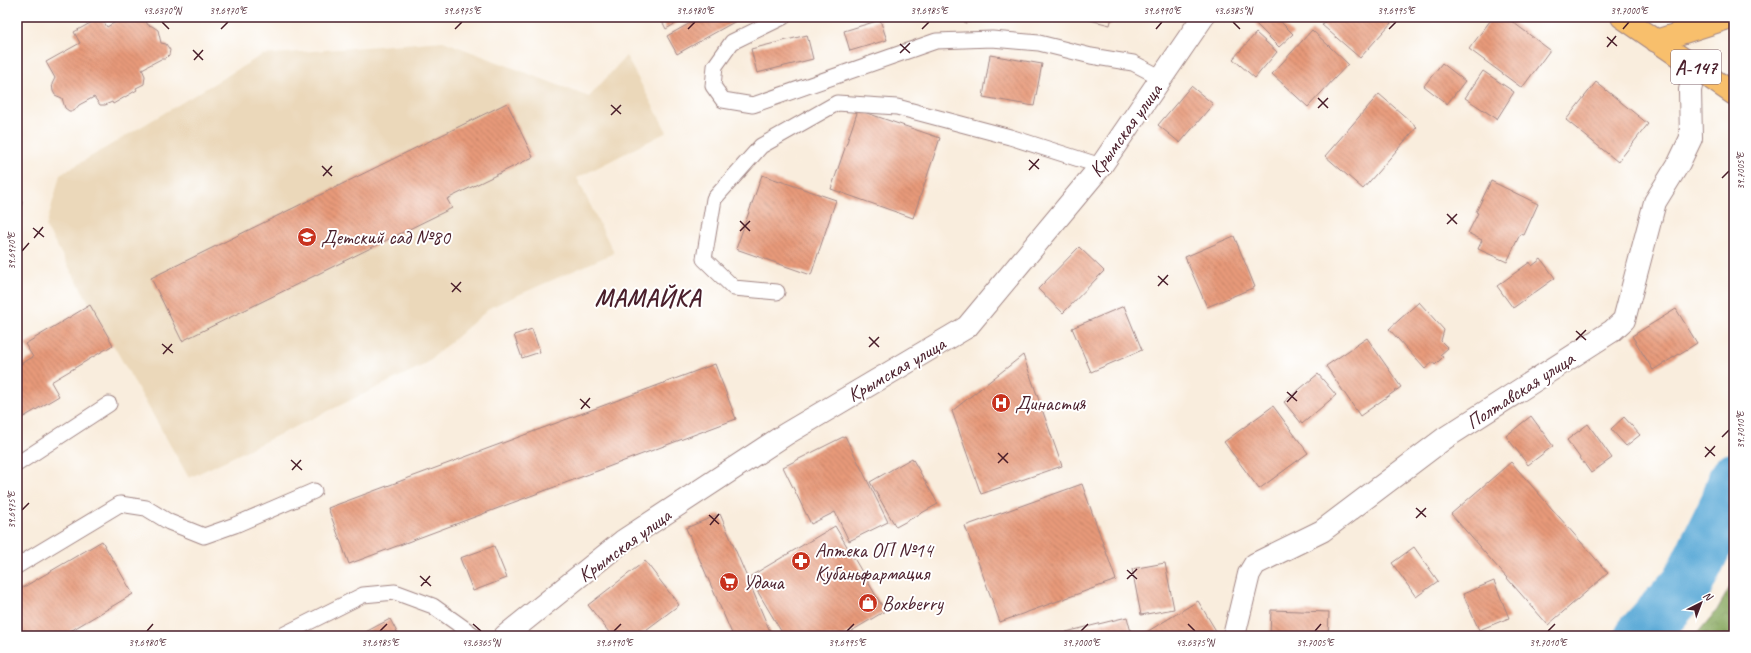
<svg xmlns="http://www.w3.org/2000/svg" width="1751" height="653" viewBox="0 0 1751 653" font-family="Caveat,sans-serif">
<style>
.built{fill:#ebd8ba}
.forest{fill:url(#forest-crowns);stroke:#686243}
.lines{fill:none;stroke-linecap:round;stroke-linejoin:round}
.river{stroke:#5facd8;stroke-width:52}
.building{fill:url(#building-back-hatch)}
.service-casing{stroke:#a28684;stroke-width:17}
.minor-casing{stroke:#a28684;stroke-width:24}
.tertiary-casing{stroke:#a28684;stroke-width:24}
.trunk-casing{stroke:#a28684;stroke-width:24}
.service{stroke:#fff;stroke-width:15}
.minor{stroke:#fff;stroke-width:22}
.tertiary{stroke:#fff;stroke-width:22}
.trunk{stroke:#f8bf6c;stroke-width:22}
.ticks{fill:none;stroke:#4a1f2b;stroke-width:1.5}
.labels{text-anchor:middle;stroke-width:4;stroke-linejoin:round;paint-order:stroke}
.shield{fill:#fff;stroke:#80626b;stroke-width:1}
.shield-label{font-size:19px;font-weight:bold;fill:#4a1f2b}
.street-label{font-size:20px;fill:#4a1f2b;stroke:#fff}
.poi-label{font-size:20px;fill:#4a1f2b;stroke:#fff;text-anchor:start}
.district-label{font-size:24px;font-weight:bold;letter-spacing:1px;fill:#4a1f2b;stroke:#fff}
.neatline{fill:none;stroke:#4a1f2b;stroke-width:1.5}
.ticks-label{font-size:10px;text-anchor:middle;fill:#4a1f2b}
</style>
<defs>
<pattern id="forest-crowns" width="20" height="18" patternUnits="userSpaceOnUse"><rect width="20" height="18" fill="#85a65b"/><path d="M2 6a3 3 0 1 1 6 0M12 15a3 3 0 1 1 6 0" fill="none" stroke="#6f874b"/></pattern>
<pattern id="building-back-hatch" width="6" height="6" patternUnits="userSpaceOnUse"><rect width="6" height="6" fill="#e79a79"/><path d="M-1 5l2 2M0 0l6 6M5-1l2 2" fill="none" stroke="#bd7d63"/></pattern>
</defs>
<rect width="100%" height="100%" fill="#fff"/>
<filter id="ink" filterUnits="userSpaceOnUse"><feTurbulence type="fractalNoise" baseFrequency=".025" numOctaves="2"/><feDisplacementMap in="SourceGraphic" scale="8" xChannelSelector="R" yChannelSelector="G"/><feConvolveMatrix kernelMatrix="1 2 1 2 8 2 1 2 1" color-interpolation-filters="sRGB"/></filter>
<filter id="wash" filterUnits="userSpaceOnUse"><feTurbulence type="fractalNoise" baseFrequency=".012" numOctaves="4" result="noise"/><feDisplacementMap in="SourceGraphic" scale="16" xChannelSelector="R" yChannelSelector="G"/><feGaussianBlur stdDeviation="0.9" result="paint"/><feColorMatrix in="noise" values="0 0 0 0 0 0 0 0 0 0 0 0 0 0 0 0 0 1.4 0 .05"/><feComposite in="paint" operator="in"/></filter>
<g filter="url(#wash)">
<rect width="100%" height="100%" fill="#f9eddd"/>
<!-- built -->
<path class="built" d="M443,41L589,97L626,56L667,132L577,178L614,253L491,307L424,365L189,478L46,227L60,175L262,55Z"/>
<!-- forest -->
<path class="forest" d="M1730,587L1734,589V636H1695L1717,610Z"/>
<g class="lines">
<!-- river -->
<path class="river" d="M1641,636L1687,584L1727,502L1734,479"/>
</g>
<g id="blocks">
<!-- building -->
<path class="building" d="M101,17L107,27L124,17H143L148,25L152,26L158,30L161,43L166,44L170,50L169,55L165,59H161L142,69L145,76L144,84L136,88L137,90L113,104L112,102L105,105H100L94,97L79,105L74,111H69L65,108L62,98L55,95L53,91L52,84L55,78L46,62L80,43L74,32Z
M660,17H687L666,29Z
M701,17H743L677,54L667,36Z
M964,17H987V18L965,23Z
M1078,17H1112L1110,25Z
M1252,17H1276L1293,34L1279,47L1250,18Z
M1329,17H1385L1391,23L1360,58L1322,25Z
M1493,17H1506L1550,50L1522,88L1469,49Z
M880,20L887,40L850,51L844,31Z
M1312,30L1348,64L1308,107L1272,74Z
M1256,33L1277,52L1255,78L1233,59Z
M807,35L813,59L757,73L751,49Z
M990,55L1042,64L1034,106L983,97Z
M1442,63L1465,81L1447,104L1424,86Z
M1483,71L1514,92L1497,119L1465,98Z
M1596,82L1648,124L1618,162L1566,120Z
M1191,86L1213,104L1180,143L1158,125Z
M1379,94L1417,127L1363,189L1325,156Z
M507,103L533,157L447,199L452,208L182,341L151,278Z
M858,110L940,138L913,218L831,189Z
M762,175L836,200L811,275L736,249Z
M1491,181L1538,204L1524,235L1520,234L1507,262L1478,249L1482,240L1468,233L1478,213L1476,212Z
M17,195L22,202L21,208L17,211Z
M1234,236L1255,287L1207,307L1185,257Z
M1079,247L1104,271L1063,313L1038,289Z
M1541,259L1555,278L1513,308L1497,286L1530,262L1532,266Z
M1419,302L1444,330L1441,341L1448,348L1440,355L1443,357L1435,365L1433,362L1425,369L1389,329Z
M90,305L113,345L51,382L59,396L17,421V366L33,357L25,344Z
M1124,306L1142,350L1091,372L1072,328Z
M1676,309L1697,343L1653,370L1632,336Z
M532,329L540,352L522,358L514,335Z
M1367,338L1401,387L1360,416L1326,366Z
M1023,355L1062,466L981,494L952,411Z
M715,364L736,419L349,564L328,508Z
M1318,374L1336,395L1302,424L1284,402Z
M1273,406L1308,453L1259,489L1224,442Z
M1531,416L1553,446L1528,465L1506,436Z
M1624,417L1640,435L1626,446L1611,429Z
M1588,424L1612,458L1591,473L1567,440Z
M845,436L888,522L849,541L835,512L811,524L783,467Z
M912,458L938,504L896,527L870,482Z
M1511,462L1608,573L1548,625L1451,514Z
M1082,484L1116,580L1000,622L965,526Z
M720,514L772,636H733L686,528Z
M835,526L885,611L843,636H784L749,577Z
M102,541L133,594L62,636H17V591Z
M494,546L507,578L473,591L460,558Z
M1414,547L1438,581L1416,597L1392,563Z
M645,561L679,605L638,636H612L588,605Z
M1165,563L1174,609L1141,615L1132,569Z
M1494,581L1509,618L1479,630L1463,594Z
M1198,601L1218,634L1215,636H1140Z
M1271,610L1329,612L1328,636H1270Z
M1127,617L1132,636H1067L1066,632Z
M390,619L399,636H358Z"/>
</g>
</g>
<g filter="url(#ink)">
<use href="#blocks" fill-opacity="0" stroke="#a28684" stroke-width="1"/>
<g class="lines">
<defs>
<path id="service" d="M783,17L732,42L715,66L713,86L723,100L753,105L936,41L992,39L1039,43L1091,56L1133,63L1162,78
M777,292L734,288L704,259L714,199L761,146L837,103L897,107L1010,137L1101,166
M17,464L109,404
M17,566L120,504L146,508L169,522L204,536L235,525L314,491
M281,636L363,595L395,592L433,606L475,636"/>
<path id="minor" d="M1234,636L1249,574L1255,564L1322,531L1445,438L1612,331L1624,320L1655,202L1679,163L1691,138L1690,90L1696,67"/>
<path id="tertiary" d="M505,636L623,541L786,434L967,327L1101,166L1203,17"/>
<path id="trunk" d="M1622,17L1734,94
M1656,41L1731,17"/>
</defs>
<!-- service casing -->
<use href="#service" class="service-casing"/>
<!-- minor casing -->
<use href="#minor" class="minor-casing"/>
<!-- tertiary casing -->
<use href="#tertiary" class="tertiary-casing"/>
<!-- trunk casing -->
<use href="#trunk" class="trunk-casing"/>
<!-- service -->
<use href="#service" class="service"/>
<!-- minor -->
<use href="#minor" class="minor"/>
<!-- tertiary -->
<use href="#tertiary" class="tertiary"/>
<!-- trunk -->
<use href="#trunk" class="trunk"/>
</g>
</g>
<!-- ticks -->
<path class="ticks" d="M162,22L169,29M1233,22L1240,29M221,29L228,22M455,29L462,22M688,29L695,22M922,29L929,22M1156,29L1162,22M1389,29L1396,22M1623,29L1629,22M1607,37L1617,46M900,44L910,53M1607,47L1616,36M193,50L203,60M900,53L910,43M194,60L203,50M1318,98L1328,108M611,105L621,114M1318,108L1328,98M611,115L621,105M1029,160L1039,169M322,166L332,176M1029,170L1039,159M323,176L332,166M1722,178L1729,171M1447,214L1457,224M740,221L750,231M1447,224L1457,214M33,228L44,237M740,231L750,221M34,238L43,227M22,251L29,243M1158,276L1168,285M451,283L461,292M1158,286L1168,275M452,292L461,282M1576,331L1586,340M869,337L879,347M1576,340L1586,330M162,344L173,353M869,347L879,337M163,354L172,344M1287,392L1297,401M580,399L590,408M1287,402L1297,391M581,409L590,398M1722,437L1729,430M1705,447L1715,456M998,453L1008,463M1705,457L1715,446M291,460L302,470M998,463L1008,453M292,470L301,460M1416,508L1426,517M22,510L29,503M709,515L719,524M1416,518L1426,508M710,525L719,514M1127,570L1137,579M420,576L431,586M1127,579L1137,569M421,586L430,576M473,624L481,631M1188,624L1195,631M147,631L153,624M380,631L387,624M614,631L621,624M847,631L854,624M1081,631L1088,624M1315,631L1321,624M1548,631L1555,624"/>
<!-- icons -->
<defs>
<symbol id="school-disc" viewBox="-11 -11 22 22"><circle r="9.5" fill="#c8321e" stroke="#fff"/><path d="M0-5L7-2L0 1L-7-2ZM-4 1L0 2.5L4 1V4Q0 6-4 4Z" fill="#fff"/></symbol>
<symbol id="hospital-disc" viewBox="-11 -11 22 22"><circle r="9.5" fill="#c8321e" stroke="#fff"/><path d="M-5-5h3v3.5h4V-5h3V5h-3V1.5h-4V5h-3Z" fill="#fff"/></symbol>
<symbol id="pharmacy-disc" viewBox="-11 -11 22 22"><circle r="9.5" fill="#c8321e" stroke="#fff"/><path d="M-2-6h4v4h4v4h-4v4h-4v-4h-4v-4h4Z" fill="#fff"/></symbol>
<symbol id="supermarket-disc" viewBox="-11 -11 22 22"><circle r="9.5" fill="#c8321e" stroke="#fff"/><path d="M-6-5.5h2.5l.6 2H6L4.5 2H-2.5L-4.4-4H-6ZM-1.5 3.2a1.3 1.3 0 1 0 .1 0ZM3 3.2a1.3 1.3 0 1 0 .1 0Z" fill="#fff"/></symbol>
<symbol id="shop-disc" viewBox="-11 -11 22 22"><circle r="9.5" fill="#c8321e" stroke="#fff"/><path d="M-5-2.5h2.3a2.7 3.5 0 0 1 5.4 0H5L5.5 6h-11ZM-1.5-2.5h3a1.5 2.3 0 0 0-3 0Z" fill="#fff"/></symbol>
</defs>
<g fill-rule="evenodd">
<use href="#school-disc" x="296" y="226" width="22" height="22"/>
<use href="#hospital-disc" x="990" y="392" width="22" height="22"/>
<use href="#pharmacy-disc" x="790" y="550" width="22" height="22"/>
<use href="#supermarket-disc" x="718" y="571" width="22" height="22"/>
<use href="#shop-disc" x="857" y="592" width="22" height="22"/>
</g>
<g class="labels">
<!-- shield labels -->
<rect class="shield" x="1671" y="50" width="50" height="34" rx="3"/>
<g class="shield-label">
<text x="1696" y="74">А-147</text>
</g>
<!-- street labels -->
<g class="street-label">
<text transform="translate(1125 130) rotate(-54)" y="7">Крымская улица</text>
<text transform="translate(896 369) rotate(-30)" y="7">Крымская улица</text>
<text transform="translate(1520 390) rotate(-33)" y="7">Полтавская улица</text>
<text transform="translate(624 545) rotate(-36)" y="7">Крымская улица</text>
</g>
<!-- poi labels -->
<g class="poi-label">
<text x="321" y="244">Детский сад №80</text>
<text x="1015" y="410">Династия</text>
<text x="815" y="557">Аптека ОП №14<tspan x="815" dy="23">Кубаньфармация</tspan></text>
<text x="743" y="589">Удача</text>
<text x="882" y="610">Boxberry</text>
</g>
<!-- district labels -->
<g class="district-label">
<text x="648" y="306">МАМАЙКА</text>
</g>
</g>
<!-- margin -->
<rect width="1751" height="653" fill="none" stroke="#fff" stroke-width="44"/>
<!-- north arrow -->
<g transform="translate(1701 603) rotate(42)" stroke="#ffffff" stroke-width="3" paint-order="stroke">
<path d="M0-3L7 15L0 10L-7 15Z" fill="#4a1f2b"/>
<text y="-6" font-size="11" font-weight="bold" text-anchor="middle" fill="#4a1f2b">N</text>
</g>
<rect x="22" y="22" width="1707" height="609" class="neatline"/>
<g class="ticks-label">
<text x="162" y="14">43.6370°N</text>
<text x="228" y="14">39.6970°E</text>
<text x="462" y="14">39.6975°E</text>
<text x="695" y="14">39.6980°E</text>
<text x="929" y="14">39.6985°E</text>
<text x="1162" y="14">39.6990°E</text>
<text x="1233" y="14">43.6385°N</text>
<text x="1396" y="14">39.6995°E</text>
<text x="1629" y="14">39.7000°E</text>
<text transform="translate(1740 171) rotate(-90)" y="4">39.7005°E</text>
<text transform="translate(11 251) rotate(-90)" y="4">39.6970°E</text>
<text transform="translate(1740 430) rotate(-90)" y="4">39.7010°E</text>
<text transform="translate(11 510) rotate(-90)" y="4">39.6975°E</text>
<text x="147" y="646">39.6980°E</text>
<text x="380" y="646">39.6985°E</text>
<text x="481" y="646">43.6365°N</text>
<text x="614" y="646">39.6990°E</text>
<text x="847" y="646">39.6995°E</text>
<text x="1081" y="646">39.7000°E</text>
<text x="1195" y="646">43.6375°N</text>
<text x="1315" y="646">39.7005°E</text>
<text x="1548" y="646">39.7010°E</text>
</g>
</svg>
